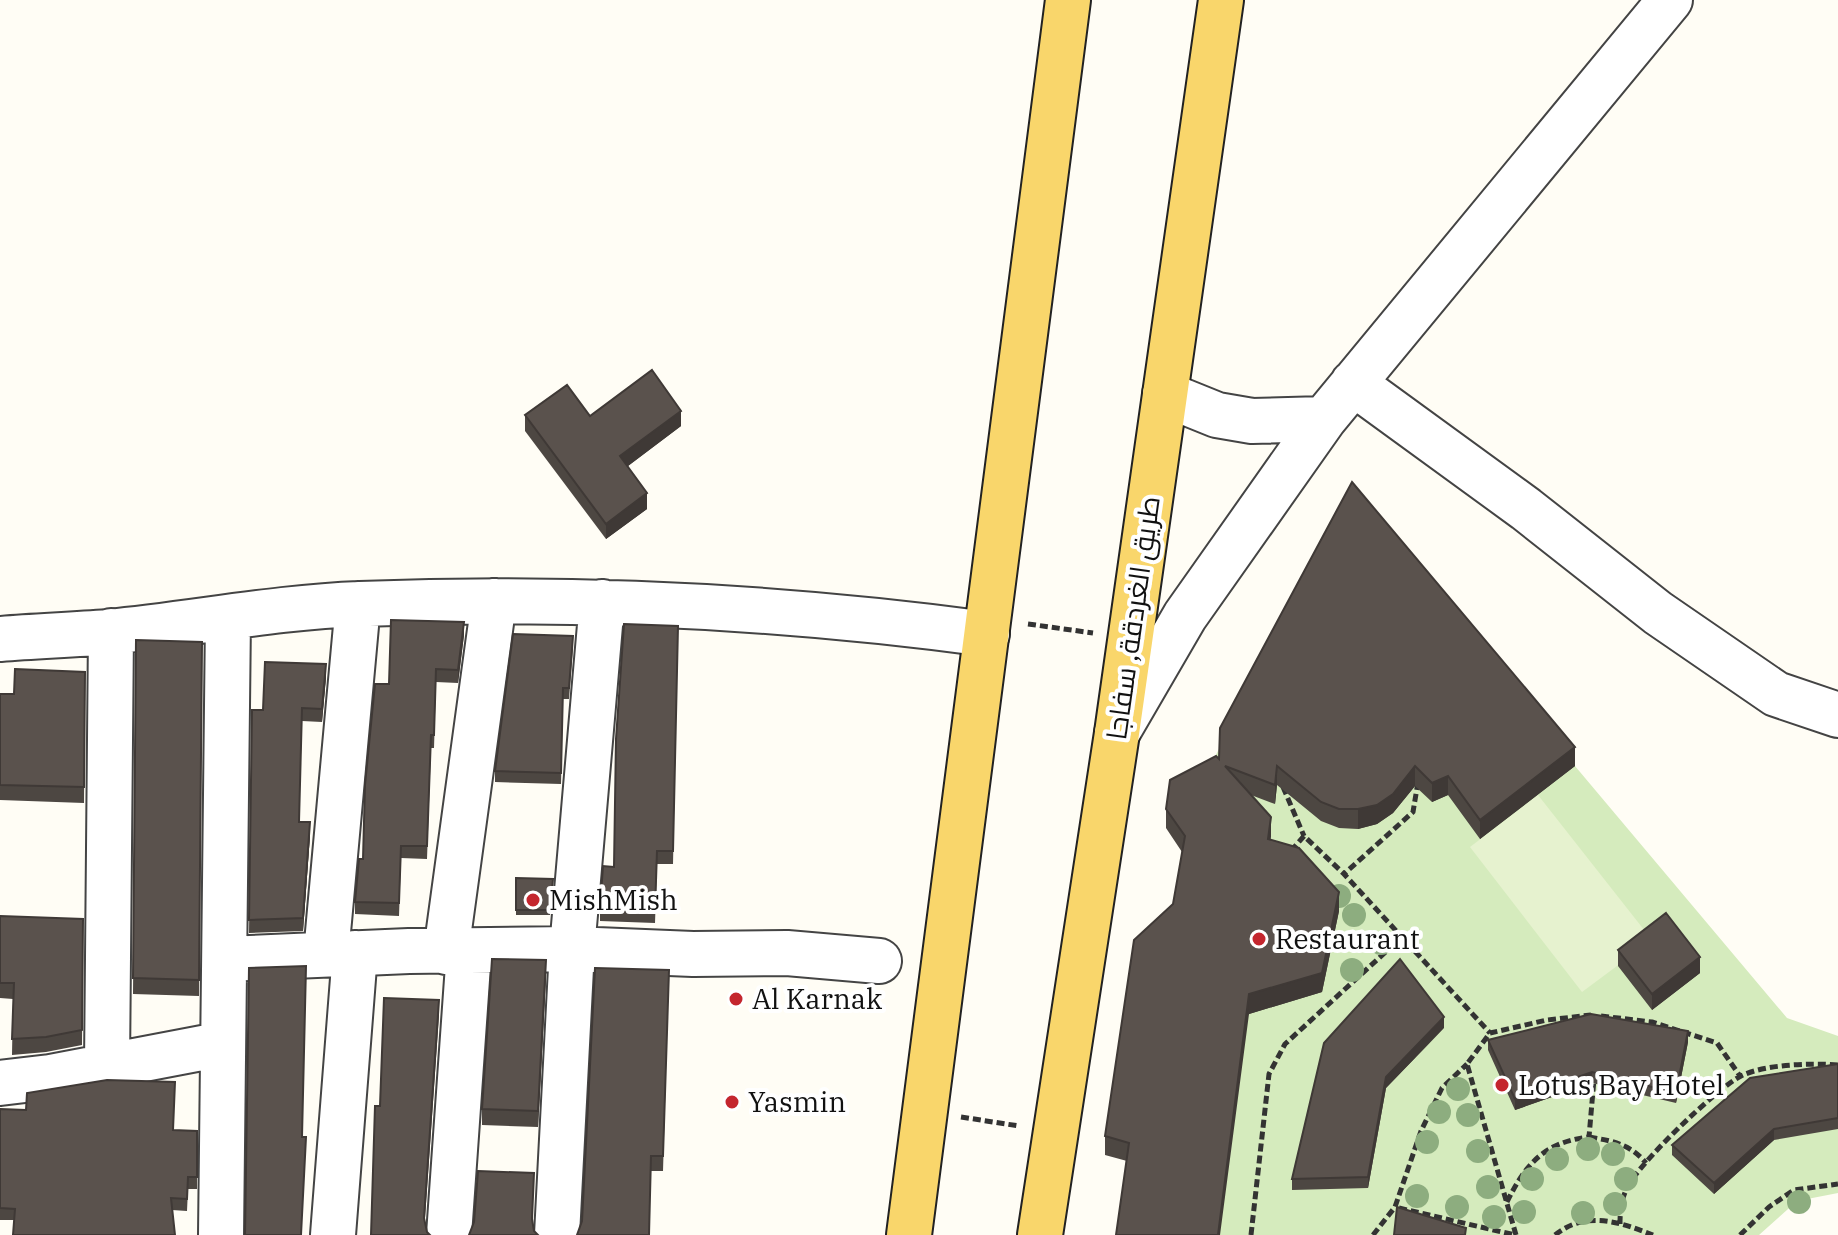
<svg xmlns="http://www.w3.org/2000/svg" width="1838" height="1235" viewBox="0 0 1838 1235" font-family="'IBM Plex Serif',Cairo,serif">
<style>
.green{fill:#d5ebbd}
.pitch{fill:#e6f2cf}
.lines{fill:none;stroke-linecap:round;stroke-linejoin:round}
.minor-casing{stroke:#444;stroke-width:48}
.major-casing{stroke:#222;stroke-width:48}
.path{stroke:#333;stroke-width:5;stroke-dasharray:8 4;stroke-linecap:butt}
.minor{stroke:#fff;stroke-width:44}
.major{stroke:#f9d66b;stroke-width:44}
.tree{fill:#8dad7f}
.wall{fill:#4d4742}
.shaded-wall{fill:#3f3936}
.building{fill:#5a524d;stroke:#3f3936;stroke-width:2}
.poi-dot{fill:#c4262e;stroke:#fff;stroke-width:3}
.labels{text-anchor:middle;stroke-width:8;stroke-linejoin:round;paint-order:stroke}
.street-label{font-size:28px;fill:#111;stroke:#fff}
.poi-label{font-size:28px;fill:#111;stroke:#fff;text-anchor:start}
</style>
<rect width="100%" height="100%" fill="#fffdf5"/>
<!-- green -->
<path class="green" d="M1352,501L1787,1018L1838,1036V1193L1797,1201L1759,1235H1135L1204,777Z"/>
<!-- pitch -->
<path class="pitch" d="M1538,795L1652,940L1582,992L1470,847Z"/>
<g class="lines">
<defs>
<path id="minor" d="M1353,383L1526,509L1658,613L1776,694L1838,715
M1165,394L1217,415L1252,421L1324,419
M0,639C36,636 72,635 108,632C192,624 276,607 360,604C570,596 779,606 987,634
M1117,733L1185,616L1324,419L1670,0
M446,952L494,601
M326,954L358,604
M225,959L409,951L572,949L693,954L787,953L879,961
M107,1066L111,631
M0,1083L50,1077L223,1044
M221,1235L228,618
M333,1235L355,953
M449,1235L469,951
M557,1235L572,949L602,602"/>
<path id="major" d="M909,1235L1068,0
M1040,1235L1117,733L1221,0"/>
</defs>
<!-- minor casing -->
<use href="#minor" class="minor-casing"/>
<!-- major casing -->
<use href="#major" class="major-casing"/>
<!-- path -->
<path class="path" d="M1028,624L1093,633
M1418,782L1413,812L1344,874L1490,1033
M1283,787L1304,836
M1291,851L1304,836L1344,874
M1601,1016L1652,1022L1717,1043L1740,1076
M961,1117L1019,1126
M1589,1137C1613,1141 1630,1144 1646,1163
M1507,1202C1526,1163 1545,1142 1589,1137L1594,1079
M1399,1208L1515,1235
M1620,1224C1620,1212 1621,1200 1627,1188C1638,1164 1717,1088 1741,1076C1765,1064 1811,1063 1838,1065
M1251,1235L1269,1074L1285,1044L1402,937
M1373,1235L1395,1207L1421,1131L1442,1088L1467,1064
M1516,1235L1467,1064L1490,1033L1547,1020L1591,1015
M1555,1235C1586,1210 1619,1222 1653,1235
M1740,1235L1769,1207L1794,1190L1838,1184"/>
<!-- minor -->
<use href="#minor" class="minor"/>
<!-- major -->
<use href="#major" class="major"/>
</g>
<!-- trees -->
<g class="tree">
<circle cx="1339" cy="896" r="12"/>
<circle cx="1354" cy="915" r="12"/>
<circle cx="1381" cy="943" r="12"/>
<circle cx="1352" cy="970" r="12"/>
<circle cx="1458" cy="1089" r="12"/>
<circle cx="1439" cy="1112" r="12"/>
<circle cx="1468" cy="1115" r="12"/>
<circle cx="1427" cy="1142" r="12"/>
<circle cx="1588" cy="1149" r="12"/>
<circle cx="1478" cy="1151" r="12"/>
<circle cx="1613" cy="1154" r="12"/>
<circle cx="1557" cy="1159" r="12"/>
<circle cx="1532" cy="1179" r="12"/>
<circle cx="1626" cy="1179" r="12"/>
<circle cx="1488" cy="1187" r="12"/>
<circle cx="1417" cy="1196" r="12"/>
<circle cx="1799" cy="1202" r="12"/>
<circle cx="1615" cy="1204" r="12"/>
<circle cx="1457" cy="1207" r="12"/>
<circle cx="1524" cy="1212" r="12"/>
<circle cx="1583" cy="1213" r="12"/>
<circle cx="1494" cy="1217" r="12"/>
</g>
<!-- wall -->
<path class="wall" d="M525,415L590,416L681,426L628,466L647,509L606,539L525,431Z
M678,626L673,864H657L655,923L600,921V908L614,867Z
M464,635L458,683L436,682L434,748H431L427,859L401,858L399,916L355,914V902L363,859L389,684Z
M136,640L202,642L199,996L133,994Z
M573,647L569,699H563L561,784L495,782V771Z
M85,672L84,803L0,800V694H14Z
M326,677L322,722L302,721L299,822L310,835L303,931L249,933L252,710H263Z
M1219,759L1575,766L1480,839L1448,795L1432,802L1415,786L1393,813L1377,824L1358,829L1339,828L1321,821L1277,785L1275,804L1251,795L1271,836L1270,840L1339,911L1322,992L1249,1014L1127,1161L1105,1155V1136L1173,904L1182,852L1166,828V809Z
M516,878L553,884L550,915H516Z
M0,916L83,919L82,1045L46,1052L12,1055L13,999L0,998Z
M1618,950L1700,973L1652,1010L1618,966Z
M669,970L663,1171H651L577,1235Z
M546,976L538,1127L482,1125V1109Z
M1444,1028L1386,1088L1368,1188L1292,1190V1179Z
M1488,1040L1688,1042L1676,1103L1592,1083L1515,1110L1488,1050Z
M1838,1064V1129L1774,1140L1714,1194L1672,1155V1145Z
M0,1109L26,1110L174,1130L197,1131V1189H188L187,1211L172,1210L14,1220H0Z"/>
<!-- shaded-wall -->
<path class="shaded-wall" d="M681,411V426L620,472V456Z
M647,493V509L606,539V524Z
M464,622V635L458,683V670Z
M326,664V677L322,722V709Z
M1575,747V766L1480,839V820Z
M1277,766V785L1275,804V785Z
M1415,766V786L1393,813L1377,824L1358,829V809Z
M1448,776V795L1432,802V783Z
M1271,817V836L1268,858V839Z
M310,822V835L303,931V918Z
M1339,892V911L1322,992L1249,1014L1220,1235H1218L1249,994Z
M1700,957V973L1652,1010V994Z
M546,960V976L538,1127V1111Z
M439,1000V1015L424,1233V1218Z
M1444,1017V1028L1386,1088L1368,1188V1177L1386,1077Z
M1688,1031V1042L1676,1103V1093Z
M1592,1072V1083L1515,1110V1099Z
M1774,1129V1140L1714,1194V1183Z"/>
<!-- building -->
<path class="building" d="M652,370L681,411L620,456L647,493L606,524L525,415L567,385L590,416Z
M1352,482L1575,747L1480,820L1448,776L1432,783L1415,766L1393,794L1377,805L1358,809H1339L1321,802L1277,766L1275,785L1225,766L1271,817L1268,839L1299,848L1339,892L1322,973L1249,994L1218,1235H1116L1129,1143L1105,1136L1134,940L1173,904L1185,836L1166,809L1170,780L1216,756L1219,759L1220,728Z
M391,620L464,622L458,670L436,669L434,735H431L427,846H401L399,903L355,902L359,859H363L365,785L375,684H389Z
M624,624L678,626L673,851H657L655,910L600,908L603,866L614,867L616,739Z
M513,634L573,636L569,688H563L561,773L495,771Z
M136,640L202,642L199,980L133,978Z
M265,662L326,664L322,709L302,708L299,822H310L303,918L249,920L252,710H263Z
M15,669L85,672L84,787L0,785V694H14Z
M516,878L553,879L550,910H516Z
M1666,913L1700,957L1652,994L1618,950Z
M0,916L83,919L82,1030L46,1037L12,1039L14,983H0Z
M492,959L546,960L538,1111L482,1109Z
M1400,959L1444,1017L1386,1077L1368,1177L1292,1179L1324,1043Z
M306,966L302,1137H306L301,1235H245L249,968Z
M595,968L669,970L663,1156H651L649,1235H577L582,1221Z
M384,998L439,1000L424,1218L427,1232L430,1235H371L375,1106H380Z
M1591,1014L1688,1031L1676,1093L1592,1072L1515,1099L1488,1040Z
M1838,1064V1118L1774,1129L1714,1183L1672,1145L1750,1078Z
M107,1080L175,1082L173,1130L197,1131V1177H188L187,1199L171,1198L175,1235H13L15,1209L0,1208V1109L26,1110L27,1093Z
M478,1171L534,1173L532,1219L534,1231L538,1235H469L474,1222Z
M1397,1207L1466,1228L1465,1235H1394Z"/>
<!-- markers -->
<g class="poi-dot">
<circle cx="533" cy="900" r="8"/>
<circle cx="1259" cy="939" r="8"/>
<circle cx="736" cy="999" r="8"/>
<circle cx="1502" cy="1085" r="8"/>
<circle cx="732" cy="1102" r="8"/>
</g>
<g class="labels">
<!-- street labels -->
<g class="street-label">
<text transform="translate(1133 618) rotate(-82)" y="10">طريق الغردقة, سفاجا</text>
</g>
<!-- poi labels -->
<g class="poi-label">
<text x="549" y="910">MishMish</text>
<text x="1275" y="949">Restaurant</text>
<text x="752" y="1009">Al Karnak</text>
<text x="1518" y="1095">Lotus Bay Hotel</text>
<text x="748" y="1112">Yasmin</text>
</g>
</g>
</svg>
